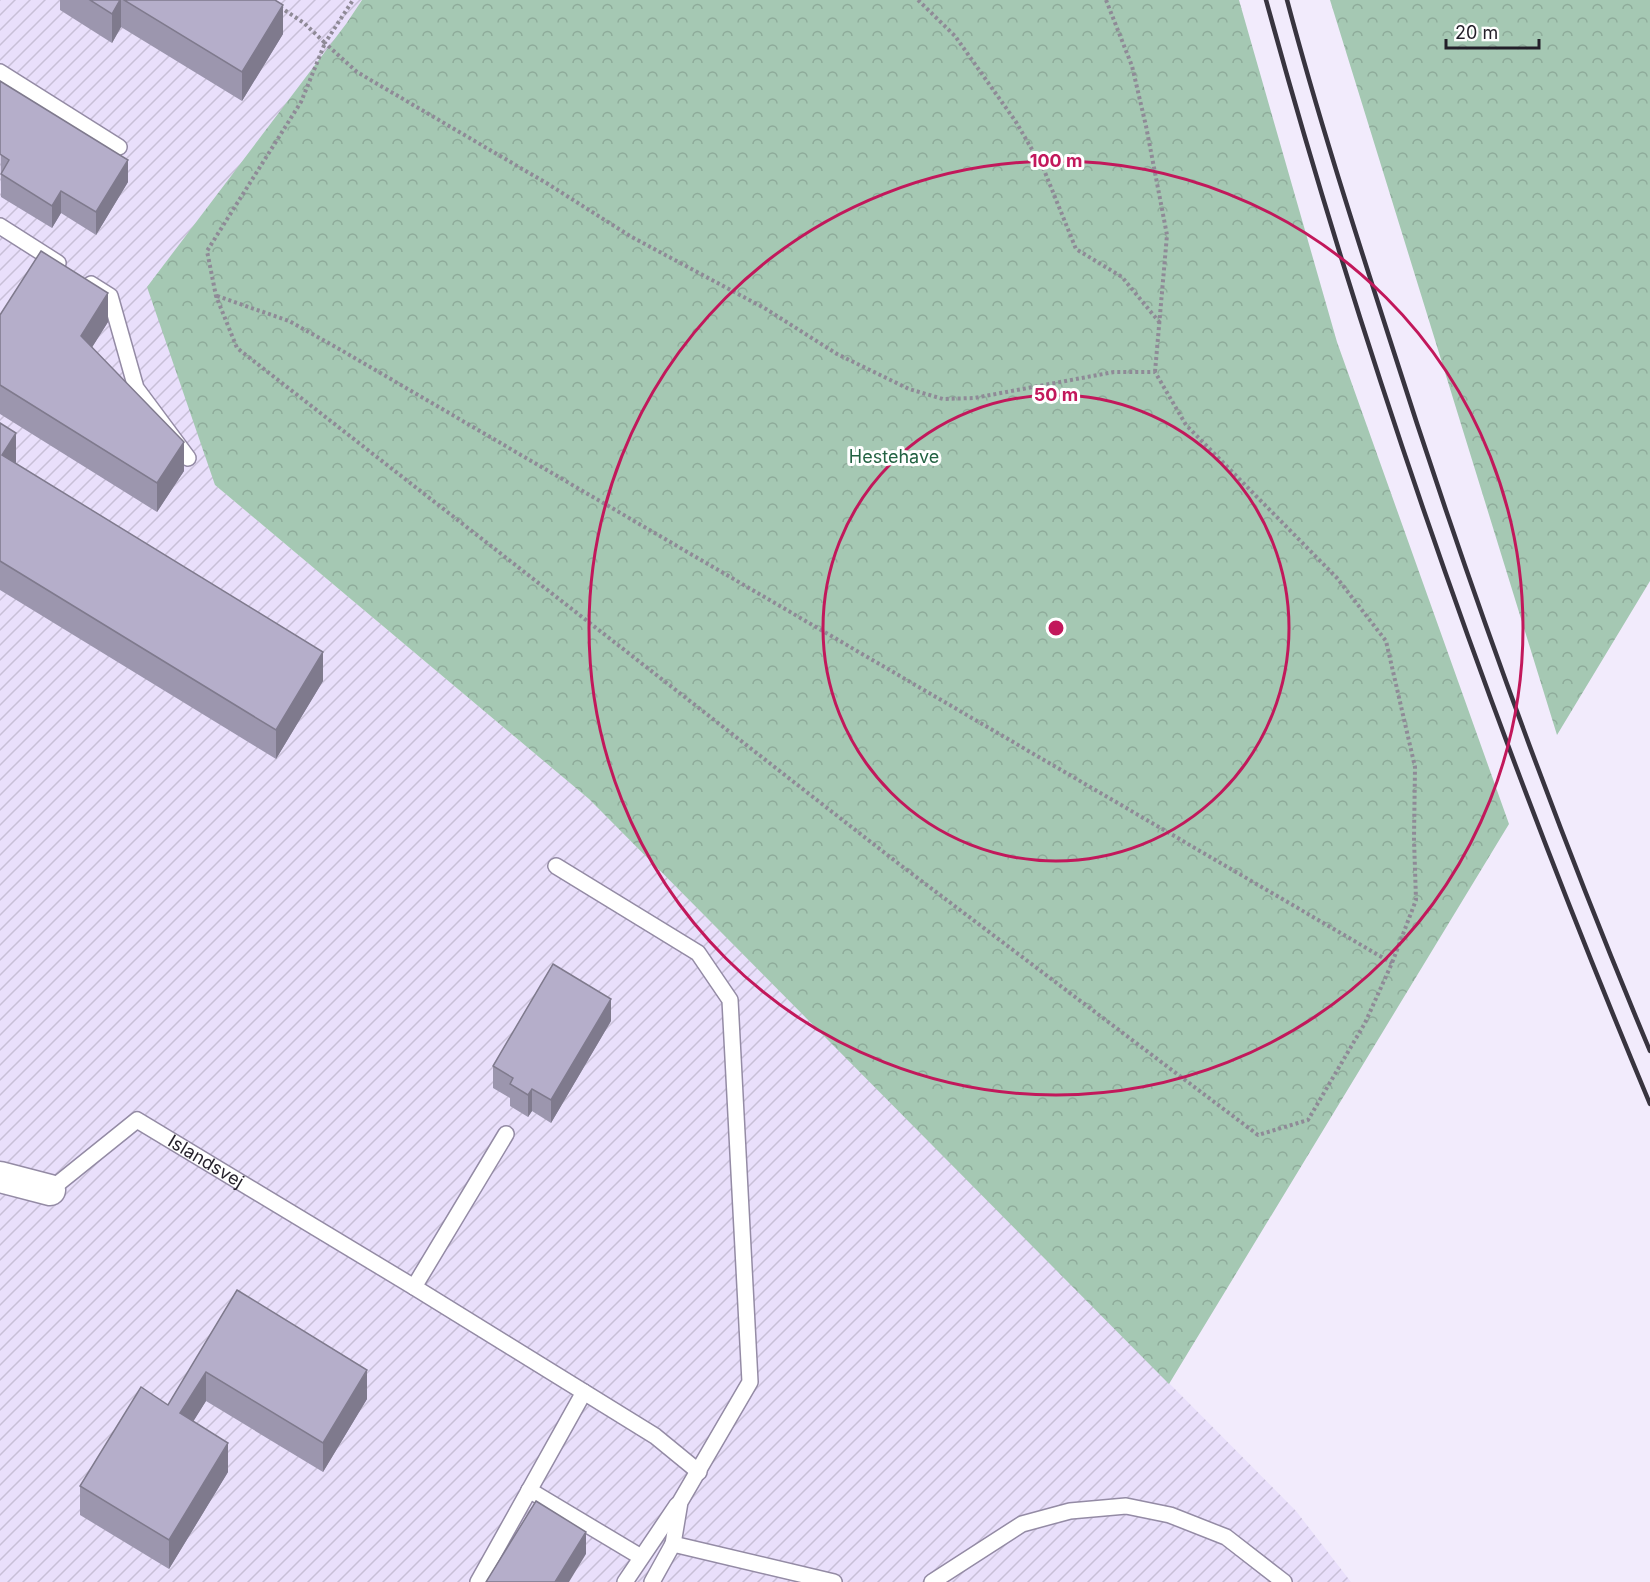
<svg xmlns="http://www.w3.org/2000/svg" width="1650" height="1582" viewBox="0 0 1650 1582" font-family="Inter,sans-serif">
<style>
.industrial{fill:url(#industrial-furrows)}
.forest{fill:url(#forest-crowns)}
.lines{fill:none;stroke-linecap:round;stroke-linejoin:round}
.service-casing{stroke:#948ba5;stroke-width:18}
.minor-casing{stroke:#948ba5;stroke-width:33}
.path{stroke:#8f8a97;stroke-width:4;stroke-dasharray:3 3;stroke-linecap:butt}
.service{stroke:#fff;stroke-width:15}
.minor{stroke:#fff;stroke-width:30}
.rail{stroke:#38343f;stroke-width:4.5}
.wall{fill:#9c96ae}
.shaded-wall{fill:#7f7a8d}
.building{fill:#b5aeca;stroke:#7f7a8d;stroke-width:1.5}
.ring{fill:none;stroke:#c2185b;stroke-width:3}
.labels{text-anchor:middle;stroke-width:6;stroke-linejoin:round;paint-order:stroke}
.park-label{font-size:18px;fill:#236343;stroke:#fff}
.street-label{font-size:18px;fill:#231f29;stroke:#fff}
.centre{fill:#c2185b;stroke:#fff;stroke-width:3}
.ring-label{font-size:18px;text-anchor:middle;font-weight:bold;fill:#c2185b;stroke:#fff;stroke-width:6;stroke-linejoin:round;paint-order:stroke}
</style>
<defs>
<pattern id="industrial-furrows" width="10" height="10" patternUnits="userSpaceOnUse" patternTransform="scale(1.5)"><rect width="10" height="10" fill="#e9dffb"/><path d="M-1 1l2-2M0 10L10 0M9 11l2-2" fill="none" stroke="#c8bfd7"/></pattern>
<pattern id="forest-crowns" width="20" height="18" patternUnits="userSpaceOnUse" patternTransform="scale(1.5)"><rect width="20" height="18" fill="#a5c8b3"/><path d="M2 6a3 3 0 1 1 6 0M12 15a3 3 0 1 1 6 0" fill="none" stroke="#8eab9a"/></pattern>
</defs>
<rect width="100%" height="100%" fill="#f2ebfc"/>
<!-- industrial -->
<path class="industrial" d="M0,0H362L346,24L215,485L589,799L1296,1511L1351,1582H0Z"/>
<!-- forest -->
<path class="forest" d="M362,0H1239L1337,342L1509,824L1169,1384L589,799L215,485L147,287L346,24Z
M1330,0H1650V581L1557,735Z"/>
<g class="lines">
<defs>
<g id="service">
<path d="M0,72L119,147"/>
<path d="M0,226L58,263"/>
<path d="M91,284L110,296L136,388L188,458"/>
<path d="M556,866L698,953L730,1000L750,1382L680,1502L673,1544"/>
<path id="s1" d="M50,1190L137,1120L414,1287L655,1436L699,1472"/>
<path d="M414,1287L506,1134"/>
<path d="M529,1490L641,1557"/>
<path d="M478,1582L584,1392"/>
<path d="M625,1582L677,1505"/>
<path d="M652,1582L673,1544L834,1582"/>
<path d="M932,1582L1022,1524L1070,1511L1126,1506L1170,1515L1226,1537L1284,1582"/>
</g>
<path id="minor" d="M0,1177L50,1190"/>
</defs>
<!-- service casing -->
<use href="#service" class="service-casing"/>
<!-- minor casing -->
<use href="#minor" class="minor-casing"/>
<!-- path -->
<path class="path" d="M918,0L955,36L1016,122L1044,170L1076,249L1122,277L1160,323
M1106,0L1132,66L1146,126L1167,235L1155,372
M280,7L304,23L325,43L301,102L207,251L216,296L237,348L899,864L1258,1135L1308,1120L1365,1023L1392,963L1416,900L1414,839L1415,767L1386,641L1337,578L1186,425L1155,372H1114L974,398L943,399L909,389L837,354L766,309L630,236L548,184L357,72L325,43L353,0
M217,296L289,321L341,350L1392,963"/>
<!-- service -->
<use href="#service" class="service"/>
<!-- minor -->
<use href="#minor" class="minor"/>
<!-- rail -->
<path class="rail" d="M1266,0C1369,376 1500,745 1650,1104
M1287,0C1317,113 1353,225 1389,337C1466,579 1552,817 1650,1051"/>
</g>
<!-- wall -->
<path class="wall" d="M60,0H275L283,34L242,101L121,27L112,43L60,10Z
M0,81L128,182L96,235L61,213L52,228L1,197Z
M0,315L108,322L92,347L184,471L157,512L0,414Z
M0,423L16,462L15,463L323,681L276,759L0,590Z
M611,1021L551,1123L532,1111L528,1117L510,1106V1098L493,1088V1066Z
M237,1290L367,1399L323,1472L206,1401L193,1421L228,1472L169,1569L80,1515V1486L168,1405Z"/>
<!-- shaded-wall -->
<path class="shaded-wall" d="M120,0H121V27L112,43V14Z
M283,5V34L242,101V72Z
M128,160V182L96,235V212Z
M61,191V213L52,228V206Z
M108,293V322L81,365V336Z
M16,433V462L2,484V455Z
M184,442V471L157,512V483Z
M323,652V681L276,759V730Z
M611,999V1021L551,1123V1100Z
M532,1089V1111L528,1117V1095Z
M367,1370V1399L323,1472V1443Z
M206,1372V1401L180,1443V1413Z
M228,1443V1472L169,1569V1540Z
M586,1532V1554L569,1582H555Z"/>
<!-- building -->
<path class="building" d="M90,0H120L112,14Z
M124,0H275L283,5L242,72Z
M0,81L128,160L96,212L61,191L52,206L1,174L9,160L0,154Z
M41,251L108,293L81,336L184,442L157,483L0,385V315Z
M0,423L16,433L2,455L323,652L276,730L0,561Z
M553,964L611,999L551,1100L532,1089L528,1095L510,1084L513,1078L493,1066Z
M237,1290L367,1370L323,1443L206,1372L180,1413L228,1443L169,1540L80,1486L141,1387L168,1405Z
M536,1501L586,1532L555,1582H486Z"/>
<!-- distance rings -->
<g class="ring">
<circle cx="1056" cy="628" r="233"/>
<circle cx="1056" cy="628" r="467"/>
</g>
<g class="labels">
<!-- park labels -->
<g class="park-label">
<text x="894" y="463">Hestehave</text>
</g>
<!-- street labels -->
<g class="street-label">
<text dy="6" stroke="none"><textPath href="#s1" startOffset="192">Islandsvej</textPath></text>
</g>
</g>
<circle cx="1056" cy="628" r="9" class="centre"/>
<g class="ring-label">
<text x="1056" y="167">100 m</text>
<text x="1056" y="401">50 m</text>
</g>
<!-- scale -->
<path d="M1446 39v9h93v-9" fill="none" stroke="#231f29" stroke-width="3"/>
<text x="1455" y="39" font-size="18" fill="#231f29" stroke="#ffffff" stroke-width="4.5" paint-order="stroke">20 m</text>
</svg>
